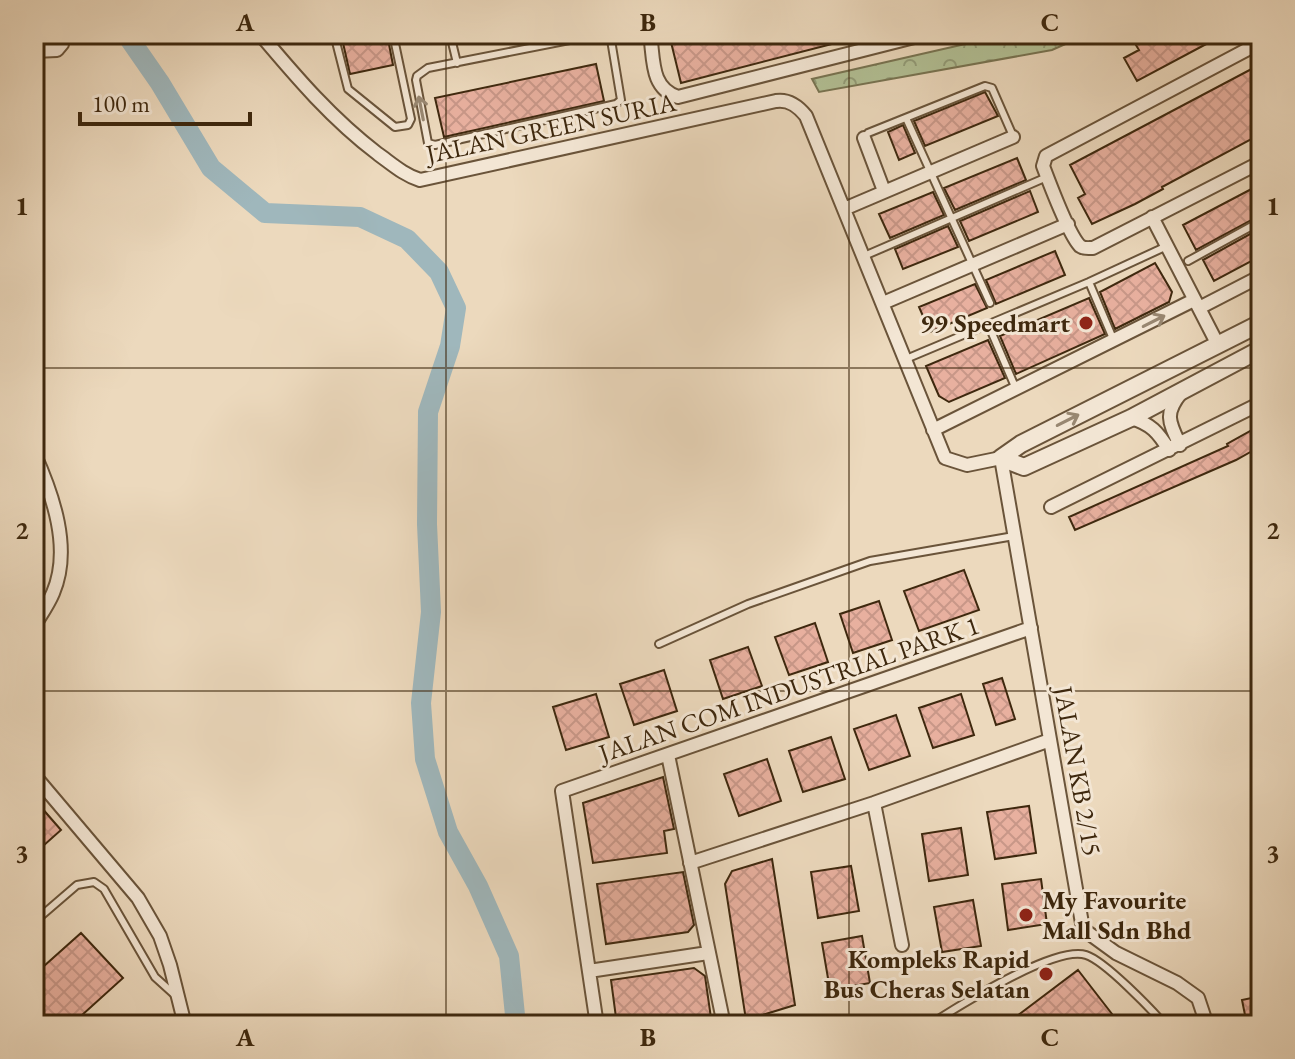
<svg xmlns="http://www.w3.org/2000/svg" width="1295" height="1059" viewBox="0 0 1295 1059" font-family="'EB Garamond',serif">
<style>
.forest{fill:url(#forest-crowns);stroke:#787452;stroke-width:2}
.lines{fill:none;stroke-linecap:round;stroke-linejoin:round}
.river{stroke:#9fb7bc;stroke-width:20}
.building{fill:url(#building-cross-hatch);stroke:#3e280e;stroke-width:2}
.service-casing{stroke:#6a543a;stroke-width:10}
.minor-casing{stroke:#6a543a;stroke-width:16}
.tertiary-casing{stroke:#6a543a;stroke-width:20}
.service{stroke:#f3e6d4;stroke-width:6}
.minor{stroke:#f3e6d4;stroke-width:12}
.tertiary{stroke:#f3e6d4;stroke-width:16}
.oneway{stroke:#988771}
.grid{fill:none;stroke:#3e280e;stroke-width:2;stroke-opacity:0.55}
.poi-dot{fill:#8f2418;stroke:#f3e6d4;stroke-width:3}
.labels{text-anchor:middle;stroke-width:6;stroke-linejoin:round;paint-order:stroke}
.street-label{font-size:26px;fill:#3e280e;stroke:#f3e6d4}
.poi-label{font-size:26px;font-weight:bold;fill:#3e280e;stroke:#f3e6d4;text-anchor:end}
.neatline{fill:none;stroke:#3e280e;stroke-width:3}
.grid-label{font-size:26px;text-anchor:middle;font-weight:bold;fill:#3e280e}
</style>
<defs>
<pattern id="forest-crowns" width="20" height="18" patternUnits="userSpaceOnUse" patternTransform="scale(2)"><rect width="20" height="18" fill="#b2c095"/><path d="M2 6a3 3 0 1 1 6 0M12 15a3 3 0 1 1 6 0" fill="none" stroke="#929c78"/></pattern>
<pattern id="building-cross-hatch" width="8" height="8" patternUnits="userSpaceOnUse" patternTransform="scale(2)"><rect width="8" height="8" fill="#e8b09f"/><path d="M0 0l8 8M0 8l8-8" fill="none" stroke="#c89788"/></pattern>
</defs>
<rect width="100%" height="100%" fill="#ecd9bd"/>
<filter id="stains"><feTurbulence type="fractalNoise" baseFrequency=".0025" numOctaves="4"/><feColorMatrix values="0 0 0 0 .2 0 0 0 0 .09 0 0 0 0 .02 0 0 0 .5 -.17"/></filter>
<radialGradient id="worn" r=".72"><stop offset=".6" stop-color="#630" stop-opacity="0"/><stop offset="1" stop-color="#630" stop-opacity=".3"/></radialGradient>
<!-- forest -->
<path class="forest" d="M1009,34H1088L1052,50L819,92L812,79Z"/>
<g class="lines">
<!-- river -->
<path class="river" d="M126,34L160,83L211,168L265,213L360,217L407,239L439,272L456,308L450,346L428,412L427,524L431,612L421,703L425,759L448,832L478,886L509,956L516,1025"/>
</g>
<!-- building -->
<path class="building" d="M341,34H387L393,65L350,74Z
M688,34H757L759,42L791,34H858L859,37L681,83L670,38Z
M1149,34H1205L1210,42L1137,81L1124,58L1139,50L1134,42Z
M596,64L604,101L444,137L435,98Z
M1261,64V134L1162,187L1163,189L1135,204L1092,224L1078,198L1085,194L1070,165Z
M985,92L998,116L925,146L914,121Z
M903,125L915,153L899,160L888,132Z
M1017,158L1026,180L955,210L944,188Z
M1261,184V215L1196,250L1183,225Z
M1030,191L1038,212L969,241L960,221Z
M933,192L944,215L890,238L879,214Z
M948,226L958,247L903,269L895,249Z
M1261,228V256L1214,281L1203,260Z
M1055,251L1065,275L996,304L986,280Z
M1155,263L1172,292L1169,302L1115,329L1100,292Z
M975,284L987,308L930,332L919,307Z
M1089,298L1105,334L1016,374L1000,336Z
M988,340L1005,378L949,402L939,396L926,366Z
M1261,425V446L1236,460L1075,530L1069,517L1228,446L1227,444Z
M964,570L979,610L919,631L904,591Z
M879,601L892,640L853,653L840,614Z
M815,623L828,662L789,675L775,637Z
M748,647L762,686L723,699L710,660Z
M664,670L677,711L634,725L620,684Z
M1002,678L1015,719L996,725L983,684Z
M596,694L609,737L566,750L553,707Z
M961,694L974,735L933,748L919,708Z
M896,715L910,756L869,770L854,729Z
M831,737L845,779L803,792L789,751Z
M767,759L781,801L739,816L724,774Z
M663,777L674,829L664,831L667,853L593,863L583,803Z
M34,799L61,830L34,854Z
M1029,806L1036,853L995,859L987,812Z
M961,828L968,875L929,881L922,834Z
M772,859L795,1005L746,1020L725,884L732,871Z
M851,866L859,911L818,918L811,872Z
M683,872L694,925L688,932L606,944L597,884Z
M1041,879L1047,924L1008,930L1002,884Z
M973,900L981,946L942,952L934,907Z
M81,933L123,978L71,1025H34V975Z
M862,936L870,983L830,990L822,943Z
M694,968L705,976L712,1025H617L611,980Z
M1078,970L1112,1014L1097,1025H1024L1017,1016Z
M1261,996V1025H1247L1242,1000Z"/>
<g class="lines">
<defs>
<path id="service" d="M334,34L348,89L395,127L408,125L411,119L393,34
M450,34L457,63
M600,34L428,68L417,76L416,80L428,143L435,145L616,104L621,100L610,34
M906,118L990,303
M864,138L868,133L985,86L992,88L1013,136
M864,256L1047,177
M1188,261L1261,221
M1089,282L1114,341
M988,324L1016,389
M906,359L1089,282L1167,246
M659,644L748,604L870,561L1014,536
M34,922L77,885L94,882L104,889L155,977L176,996
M929,1025C957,1007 1055,945 1086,955C1105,961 1151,1009 1165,1025"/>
<path id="minor" d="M260,34C297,78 332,119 378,154C392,164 404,175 420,180L776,101C789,99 798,106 806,116L945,458L967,465L1001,458L1083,929L1116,953L1177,983L1198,998L1207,1025
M650,34C654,59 650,88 678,97L926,34
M1250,48L1046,156L1043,166C1049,182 1069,235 1080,246C1084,249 1088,248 1093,248L1261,162
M34,51L57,50L62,44L64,34
M864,138L884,191
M844,209L1013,137
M1152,217L1218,345
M883,303L1068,224
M1199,308L1261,276
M1131,418C1151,424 1158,432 1169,450
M933,430L1194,300
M1180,445C1169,422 1164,414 1181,393
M34,453C53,495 72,549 53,593C48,605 40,616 34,626
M1051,507L1261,403
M668,755L724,1025
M34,775L138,898L160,936L170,965L185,1025
M874,803L902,945
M690,863L874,803L1050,740
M589,971L708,953
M597,1025L562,791L1031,628"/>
<path id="tertiary" d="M1001,458L1021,444L1261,323
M1001,458L1024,467L1131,418L1261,349"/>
</defs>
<!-- service casing -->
<use href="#service" class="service-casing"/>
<!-- minor casing -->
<use href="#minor" class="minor-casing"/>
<!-- tertiary casing -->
<use href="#tertiary" class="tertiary-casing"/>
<!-- service -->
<use href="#service" class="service"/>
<!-- minor -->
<use href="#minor" class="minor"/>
<!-- tertiary -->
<use href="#tertiary" class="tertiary"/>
</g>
<!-- one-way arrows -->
<defs><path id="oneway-shaft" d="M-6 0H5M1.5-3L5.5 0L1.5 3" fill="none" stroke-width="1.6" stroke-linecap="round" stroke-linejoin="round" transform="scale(2)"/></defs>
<g class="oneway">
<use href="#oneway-shaft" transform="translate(421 108) rotate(-101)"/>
<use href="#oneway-shaft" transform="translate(1154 321) rotate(-27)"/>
<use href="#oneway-shaft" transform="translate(1068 420) rotate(-27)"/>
</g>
<!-- grid -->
<path class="grid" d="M446,34V1025M849,34V1025M34,368H1261M34,691H1261"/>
<!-- markers -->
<g class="poi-dot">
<circle cx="1086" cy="323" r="8"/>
<circle cx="1026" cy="915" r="8"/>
<circle cx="1046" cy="974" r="8"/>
</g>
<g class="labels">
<!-- street labels -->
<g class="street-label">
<text transform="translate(551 128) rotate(-12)" y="9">JALAN GREEN SURIA</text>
<text transform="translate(789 689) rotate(-19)" y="9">JALAN COM INDUSTRIAL PARK 1</text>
<text transform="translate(1078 771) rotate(80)" y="9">JALAN KB 2/15</text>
</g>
<!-- poi labels -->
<g class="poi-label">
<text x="1070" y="332">99 Speedmart</text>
<text x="1042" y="909" text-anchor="start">My Favourite<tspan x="1042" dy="30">Mall Sdn Bhd</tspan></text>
<text x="1030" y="968">Kompleks Rapid<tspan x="1030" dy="30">Bus Cheras Selatan</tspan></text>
</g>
</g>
<!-- margin -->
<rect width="1295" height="1059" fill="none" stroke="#ecd9bd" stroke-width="88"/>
<!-- scale -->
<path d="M80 112v12h170v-12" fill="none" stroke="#3e280e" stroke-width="4"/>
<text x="92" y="112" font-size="24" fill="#3e280e" stroke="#f3e6d4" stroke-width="6" paint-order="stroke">100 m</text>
<rect x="44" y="44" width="1207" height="971" class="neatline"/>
<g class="grid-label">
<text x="245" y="31">A</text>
<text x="648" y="31">B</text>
<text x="1050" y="31">C</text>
<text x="22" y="215">1</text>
<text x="1273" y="215">1</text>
<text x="22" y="539">2</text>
<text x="1273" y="539">2</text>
<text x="22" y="862">3</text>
<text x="1273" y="862">3</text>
<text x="245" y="1046">A</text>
<text x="648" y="1046">B</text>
<text x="1050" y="1046">C</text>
</g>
<rect width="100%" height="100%" filter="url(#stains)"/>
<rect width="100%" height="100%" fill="url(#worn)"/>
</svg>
